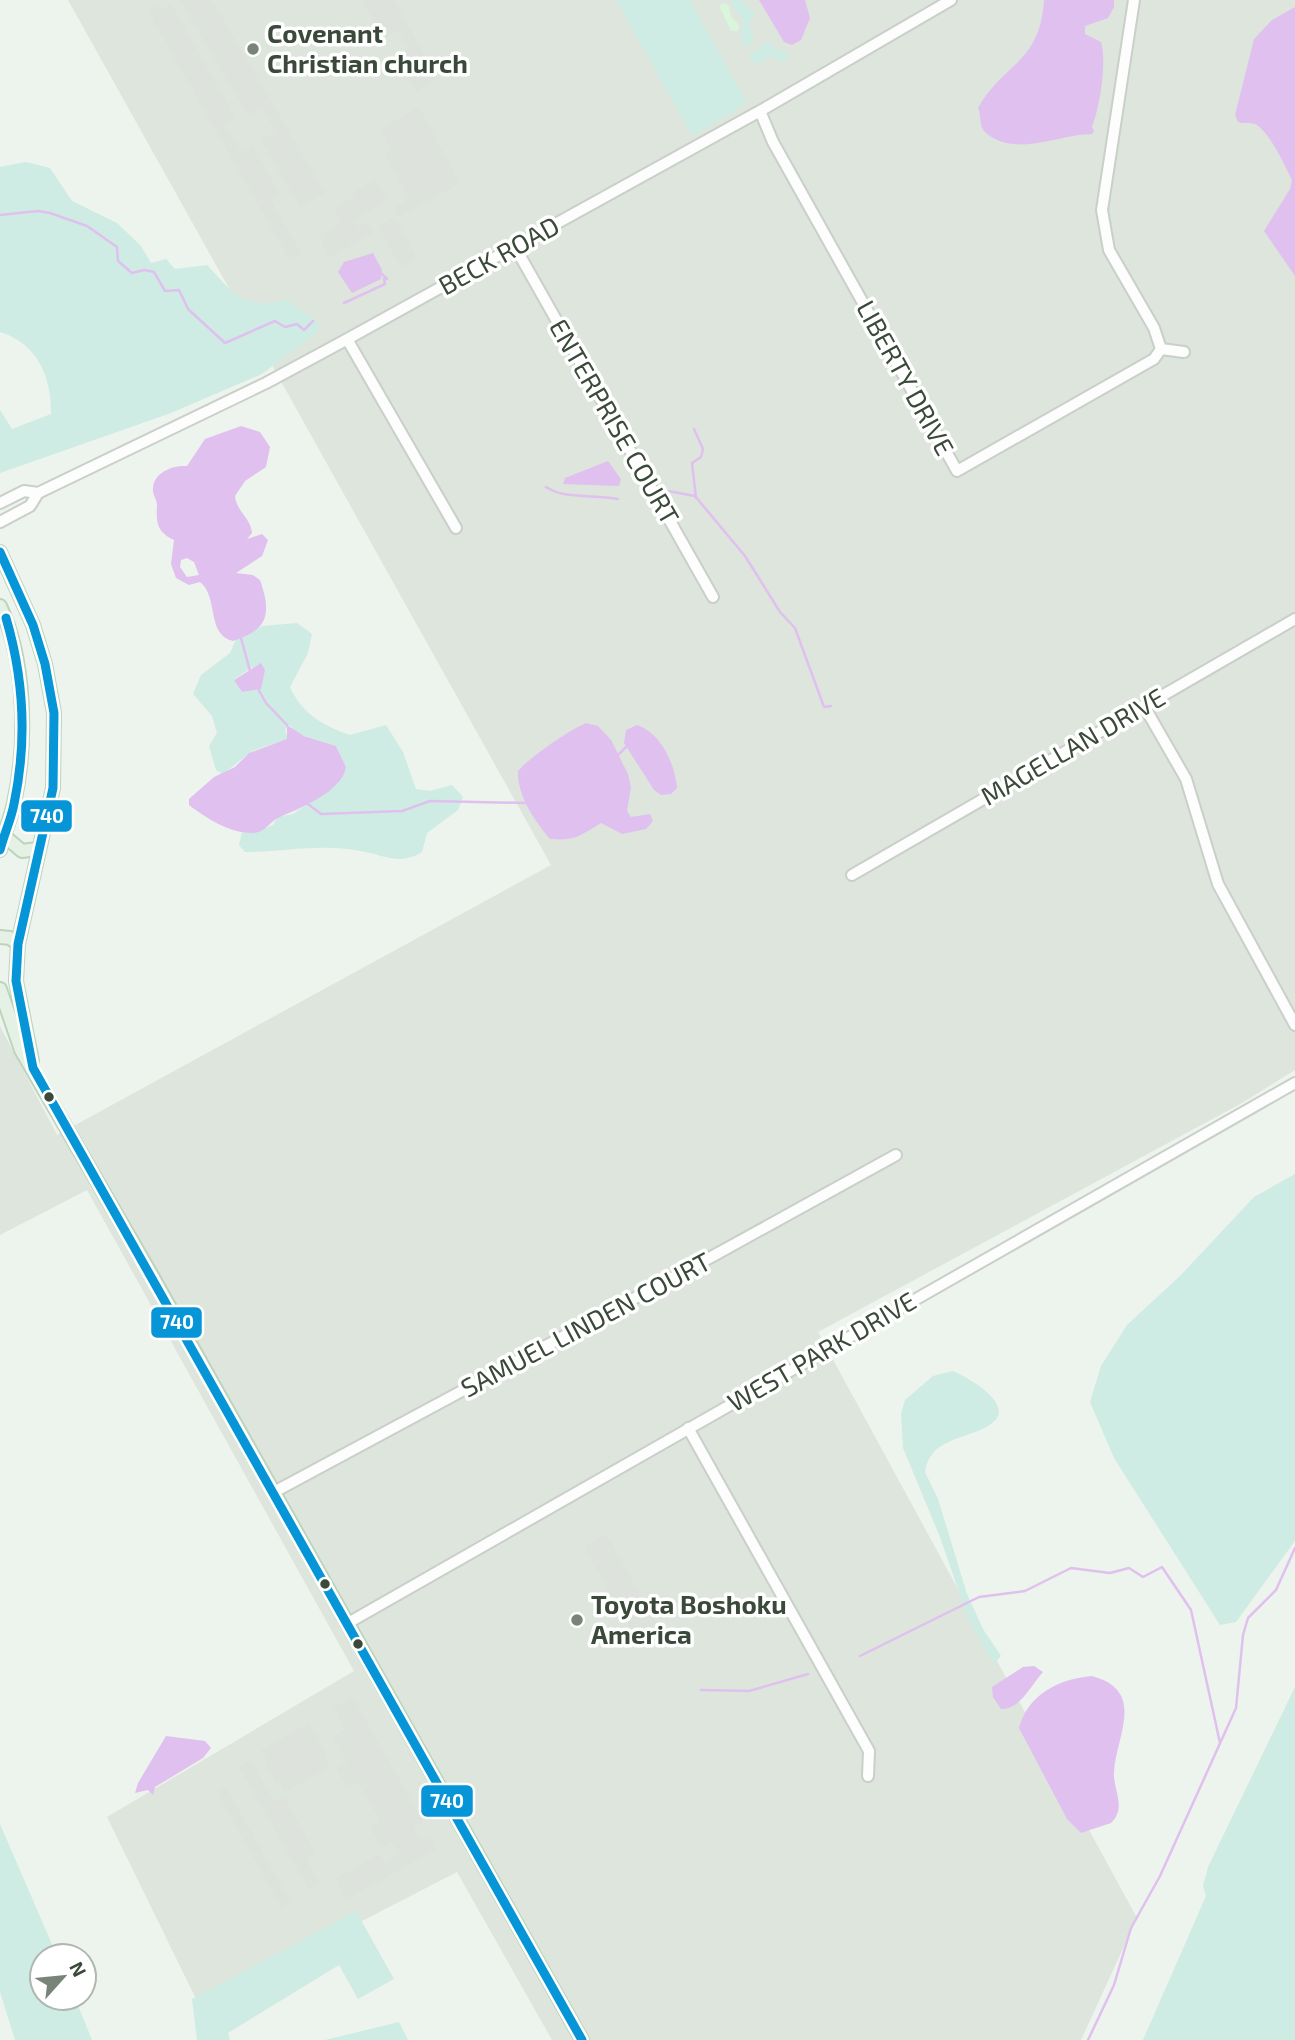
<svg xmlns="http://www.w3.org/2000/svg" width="1295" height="2040" viewBox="0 0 1295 2040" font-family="'Exo 2',sans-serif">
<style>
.industrial{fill:#dde5dd}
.green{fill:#ceece3;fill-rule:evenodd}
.sand{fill:#d9f5db}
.parking{fill:#dde2dd}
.water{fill:#e0c0ee;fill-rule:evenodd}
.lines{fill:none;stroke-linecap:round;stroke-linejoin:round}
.stream{stroke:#e0c0ee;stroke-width:2.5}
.minor-casing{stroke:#c9cfc9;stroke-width:14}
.major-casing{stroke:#bcd4bc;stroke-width:16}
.minor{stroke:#fcfdfc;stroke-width:10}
.major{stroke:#e5f1e5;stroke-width:12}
.bus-1-casing{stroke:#fff;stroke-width:14}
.bus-1{stroke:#0696d7;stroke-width:9}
.poi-dot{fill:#798478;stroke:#fff;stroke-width:2.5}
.bus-dot{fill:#3a4939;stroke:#fff;stroke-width:2.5}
.labels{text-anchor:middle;stroke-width:7;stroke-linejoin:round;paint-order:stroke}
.poi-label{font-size:26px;font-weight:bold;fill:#3a4939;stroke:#fff;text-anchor:start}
.street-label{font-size:26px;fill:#3a4939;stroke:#fff}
.line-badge{stroke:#fff;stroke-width:2.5}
.badge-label{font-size:19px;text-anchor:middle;font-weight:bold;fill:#fff}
</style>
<rect width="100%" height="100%" fill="#edf3ed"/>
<!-- industrial -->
<path class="industrial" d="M68,0H1295V1070L1242,1103L818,1332L1137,1918L1081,2040H552L457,1872L199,2005L107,1817L354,1671L87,1190L0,1235V1026L57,1135L551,865Z"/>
<!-- green -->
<path class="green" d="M616,0H690L747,103L692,136Z
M729,0H741L756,15L749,21L753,39L748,46L741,42L743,21Z
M768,41L777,50L789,52L787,59L776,63V58L771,56L765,58L762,64L750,61V55Z
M26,162L50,168L72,201L117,223L141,246L151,263L166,259L175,269L207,265C234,294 243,310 287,300L318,322L319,331L262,374L171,413L0,473V410L12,429L51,414C52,377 37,343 0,332V167Z
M297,623L312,634L308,653L290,687C302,714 324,726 350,735L386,725L403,752L416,789L430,791L452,785L463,797L458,810L427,833L422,852C399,866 385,855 360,851C322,843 283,852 245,852L239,845L242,832L254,833L273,825L278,817L293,814L338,783L346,767L336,746L299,734L289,725L285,730L288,739L252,751L223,774L216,770L209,746L217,733L212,716L193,694L201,675L230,653L236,640L262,626ZM253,667L261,689L242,692L234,679Z
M1295,1174V1541L1236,1622L1220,1625L1114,1458L1090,1402L1101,1366L1127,1325L1181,1275L1254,1197Z
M953,1371C969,1378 1021,1407 988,1426C964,1440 930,1438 925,1472L938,1499L967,1594L983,1629L1001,1656L994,1664L969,1621L940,1537L903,1448L901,1414L905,1400L933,1376Z
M1295,1687V2040H1143L1206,1896L1203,1886L1208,1867Z
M0,1824L57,1956H42V1998H75L92,2040H15L0,1992Z
M356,1911L394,1979L358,1999L339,1965L228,2033L230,2040H197L192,1999Z
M399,2022L408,2040H325Z"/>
<!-- sand -->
<path class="sand" d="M723,3L729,6L731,16L739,25L738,31H731L719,6Z"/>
<!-- parking -->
<path class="parking" d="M180,0H212L325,193L300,207L261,140L276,132L262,108L248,115Z
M362,0H394L438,79L416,92L397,57L409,50L398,31L384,38Z
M171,4L236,118L225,124L232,136L241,152L253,146L280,195L271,200L302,255L290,261L148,11L158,5L161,10Z
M419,107L460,183L399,217L394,208L409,199L385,155L392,150L381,129Z
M375,180L387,201L354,220L358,227L368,222L374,233L328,258L320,235L342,223L334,208L354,197L352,193Z
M394,217L418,259L401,268L378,226Z
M606,1534L664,1636L642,1649L584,1547Z
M353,1697L423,1822L413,1828L421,1841L430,1836L437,1849L346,1900L335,1879L379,1854L385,1863L399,1855L392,1842L381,1848L370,1827L380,1821L358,1782L347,1788L336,1768L347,1762L333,1737L346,1729L334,1708Z
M309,1723L328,1756L325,1758L330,1767L285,1792L280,1783L276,1784L264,1763L267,1761L261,1750Z
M251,1760L274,1802L284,1797L316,1854L306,1859L320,1884L309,1890L239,1767Z
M226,1787L290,1901L281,1907L217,1792Z"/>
<!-- water -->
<path class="water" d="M759,0H805L810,18L801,40L792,45L784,42Z
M1044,0H1114V7L1108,18L1085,26V34L1101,42C1107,61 1100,107 1092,127L1094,131L1092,134C1060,134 1016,158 986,133C978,126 982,116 978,108C1003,63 1040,64 1044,0Z
M1295,7V276L1264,231L1290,189L1292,180C1285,166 1270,132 1255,124C1249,122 1243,124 1238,122L1235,115L1254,39L1272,20Z
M373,253L382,270L381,279L352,293L338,272L344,262Z
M241,426L260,432L270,447L266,467L245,481L235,496C236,511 251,518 252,533L247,539L262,534L268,540L262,556L236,573L253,575L260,580C272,614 268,630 233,641C206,635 219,597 200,582L189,585L176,578L171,564L174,540C157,532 156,523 157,505C157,499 152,495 153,488C154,472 173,465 187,466L205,439ZM187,558L194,562L199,575L187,577L180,567L181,560Z
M608,461L621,479L619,486L563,484L565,478Z
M261,663L265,670L261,689L242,692L234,680Z
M586,723L598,726L611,740L628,774L631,787L627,811L631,817L650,814L653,821L646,829L622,834L601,823C580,836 575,841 550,839C535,821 517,796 518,771C530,757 568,731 586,723Z
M287,725L304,736L336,746L346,767C342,792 300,808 280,817C270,821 265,833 253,833C231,834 206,818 189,805V799L214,777L235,767L249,753L287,739Z
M637,725C661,733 675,764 677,788L671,794L661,795L654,790L624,743L626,730Z
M1034,1666L1043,1672C1031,1685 1021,1709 1001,1709L993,1697L992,1687L1023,1667Z
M1092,1676C1147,1691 1116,1736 1114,1772C1113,1790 1127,1808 1111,1823L1081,1833L1067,1819L1019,1728C1028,1694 1059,1679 1092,1676Z
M166,1736L205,1741L211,1748L203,1758L155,1787L153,1795L148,1790L135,1793L138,1783Z"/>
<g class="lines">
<!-- stream -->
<path class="stream" d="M0,215L38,211L50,213L87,226L117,247L118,261L132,273L144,270L154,272L165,291L179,290L188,309L225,343L275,321L285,327L297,324L304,330L313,321
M344,303L385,284L384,279H387L379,271
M694,429L703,449L701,457L692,463L696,498
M546,487C566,500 594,494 618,499
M668,491L695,496L745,556L780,612L795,628L824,707L831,706
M241,638L250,671
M257,687L266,703L287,725
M618,755L628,745
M308,804L321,814L402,811L430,801L527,803
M860,1656L979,1597L1025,1591L1071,1568L1110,1573L1129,1568L1143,1577L1162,1567L1191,1610L1220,1743
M701,1690L749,1691L808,1674
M1088,2040L1114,1985L1131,1928L1160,1876L1236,1708L1243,1635L1248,1618L1276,1590L1295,1548"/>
<defs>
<path id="minor" d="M760,111L773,142L957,471L1154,359L1161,349L1154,328L1109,250L1102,210L1134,0
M515,247L713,597
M347,339L456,528
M1161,349L1184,352
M0,503L24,491L38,493L266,383L342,342L760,111L951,0
M0,522L30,506L38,493
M1144,706L1186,779L1218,884L1295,1025
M852,875L1295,619
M688,1428L869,1751L868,1776
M274,1492L713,1256L896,1155
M348,1623L1295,1083"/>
<path id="major" d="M0,552L33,625L45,664L54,713L53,788L18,944L16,981L32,1061
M0,606C26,660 27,745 14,803C11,819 3,834 0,850
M3,835L22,851L37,849
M0,937L10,938L18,944
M0,989L21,1050L151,1274L582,2040"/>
</defs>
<!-- minor casing -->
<use href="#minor" class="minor-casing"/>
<!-- major casing -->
<use href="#major" class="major-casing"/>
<!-- minor -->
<use href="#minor" class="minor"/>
<!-- major -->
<use href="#major" class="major"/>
<defs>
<path id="bus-1" d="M0,552L33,625L45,664L54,713L53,788L18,944L16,981L33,1068L582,2040
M0,850C4,834 11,820 14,804C27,742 24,679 6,618"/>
</defs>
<!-- bus-1 casing -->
<use href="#bus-1" class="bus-1-casing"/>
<!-- bus-1 -->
<use href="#bus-1" class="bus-1"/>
</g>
<!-- markers -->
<g class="poi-dot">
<circle cx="253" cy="49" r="7"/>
<circle cx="577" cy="1620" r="7"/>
</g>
<g class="bus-dot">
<circle cx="49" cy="1097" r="6"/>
<circle cx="325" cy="1584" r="6"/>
<circle cx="358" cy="1644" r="6"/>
</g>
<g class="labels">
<!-- poi labels -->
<g class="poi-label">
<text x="267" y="43">Covenant<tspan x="267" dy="30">Christian church</tspan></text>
<text x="591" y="1614">Toyota Boshoku<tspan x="591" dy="30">America</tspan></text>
</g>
<!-- street labels -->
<g class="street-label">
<text transform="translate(499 256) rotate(-29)" y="9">BECK ROAD</text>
<text transform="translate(905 378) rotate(61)" y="9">LIBERTY DRIVE</text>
<text transform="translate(614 422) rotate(60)" y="9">ENTERPRISE COURT</text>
<text transform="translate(1073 747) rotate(-30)" y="9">MAGELLAN DRIVE</text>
<text transform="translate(586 1325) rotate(-28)" y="9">SAMUEL LINDEN COURT</text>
<text transform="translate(822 1352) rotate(-30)" y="9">WEST PARK DRIVE</text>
</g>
</g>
<g class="line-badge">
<rect x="20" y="799" width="53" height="34" rx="7" fill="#0696d7"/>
<rect x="150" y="1306" width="53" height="33" rx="7" fill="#0696d7"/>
<rect x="420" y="1784" width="54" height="34" rx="7" fill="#0696d7"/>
</g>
<g class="badge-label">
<text x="47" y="823">740</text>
<text x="177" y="1329">740</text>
<text x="447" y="1808">740</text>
</g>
<!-- north arrow -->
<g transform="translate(63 1977) rotate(63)"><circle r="33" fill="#ffffff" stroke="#b0b6b0" stroke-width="2"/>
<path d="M0-5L12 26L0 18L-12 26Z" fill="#798478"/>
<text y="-10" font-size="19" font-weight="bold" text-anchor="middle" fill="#3a4939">N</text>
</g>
</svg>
